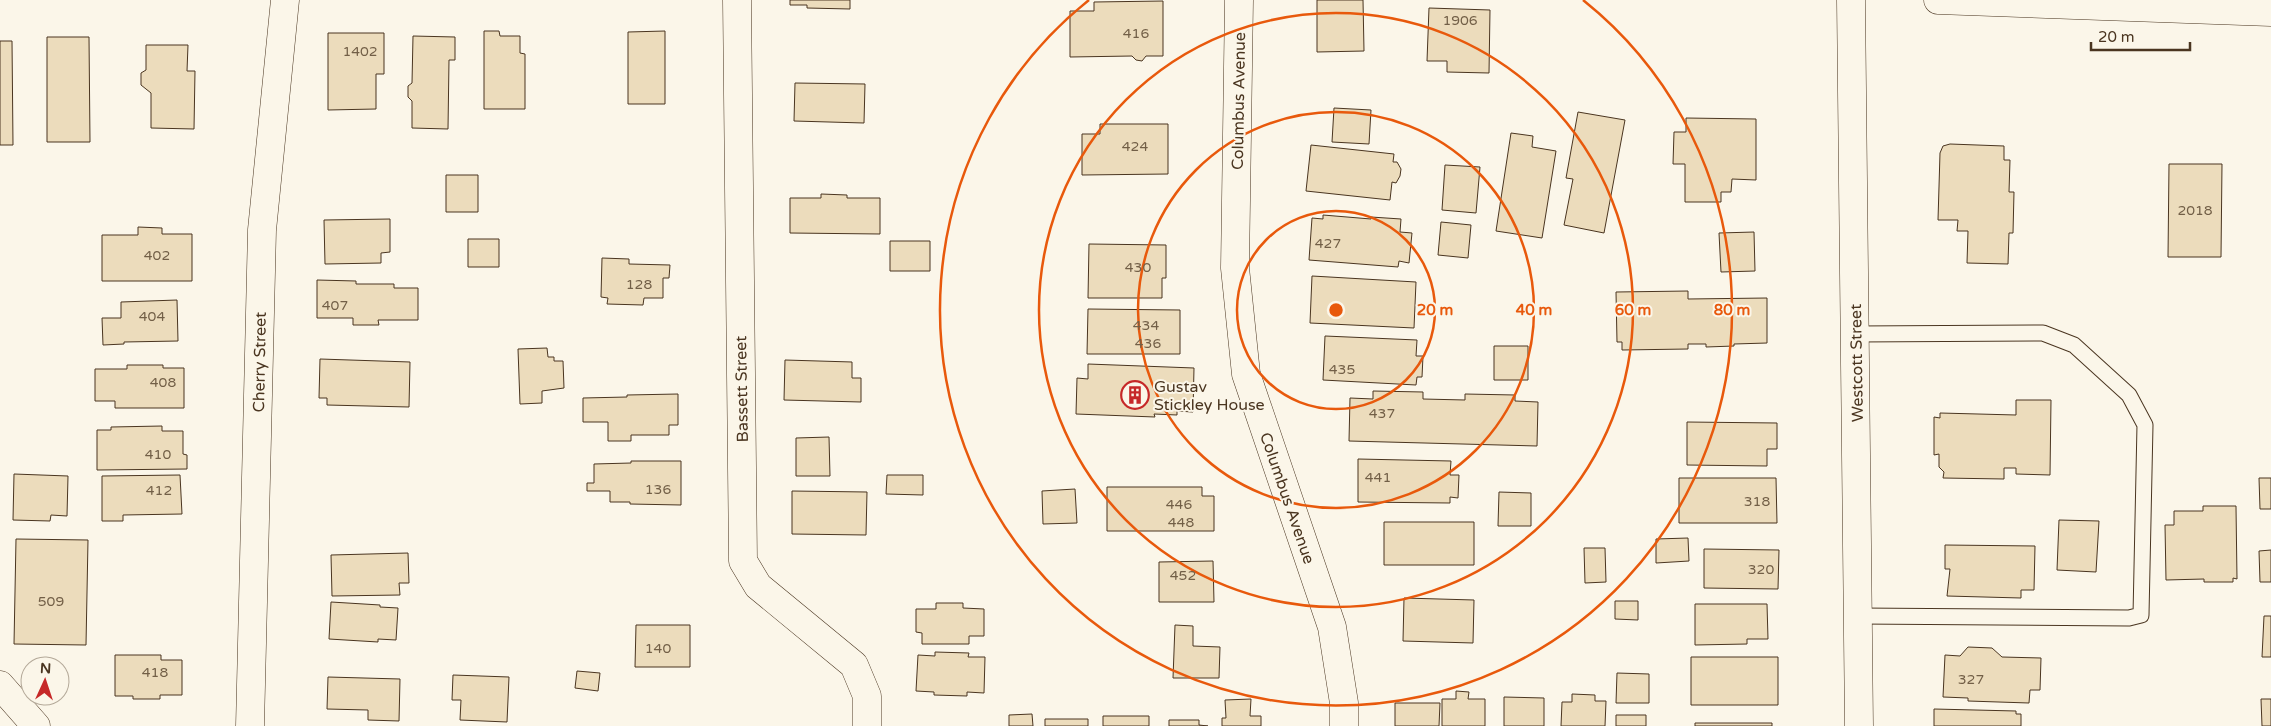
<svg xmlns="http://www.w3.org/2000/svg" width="2271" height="726" viewBox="0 0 2271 726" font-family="'Varela Round',sans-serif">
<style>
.building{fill:#ecdcbc;stroke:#4a3520}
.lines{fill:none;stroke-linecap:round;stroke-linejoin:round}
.lane-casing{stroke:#4a3520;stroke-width:17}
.street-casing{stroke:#4a3520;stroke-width:29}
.secondary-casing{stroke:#4a3520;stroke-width:29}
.primary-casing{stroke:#4a3520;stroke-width:29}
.lane{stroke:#fbf6e9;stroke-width:15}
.street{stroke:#fbf6e9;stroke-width:28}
.secondary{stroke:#fbf6e9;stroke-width:28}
.primary{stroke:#fbf6e9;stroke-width:28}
.ring{fill:none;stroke:#e8590c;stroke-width:2.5}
.labels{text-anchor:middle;stroke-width:4;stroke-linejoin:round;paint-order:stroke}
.number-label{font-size:14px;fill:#725f47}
.street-label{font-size:16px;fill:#4a3520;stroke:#fbf6e9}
.poi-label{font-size:16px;fill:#4a3520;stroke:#fbf6e9;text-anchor:start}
.centre{fill:#e8590c;stroke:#fbf6e9;stroke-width:2.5}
.ring-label{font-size:15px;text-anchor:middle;font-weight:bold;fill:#e8590c;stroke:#fbf6e9;stroke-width:4;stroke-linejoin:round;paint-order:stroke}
</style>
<rect width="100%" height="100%" fill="#fbf6e9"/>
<!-- building -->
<path class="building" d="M790,0H850V9L807,8V5H790Z
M1317,0H1363L1364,51L1317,52Z
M1163,1V56H1146L1142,61L1136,60L1132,56L1070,57V11H1094V2Z
M1429,8L1490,10L1489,73L1447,72V61H1427Z
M484,31H499L500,36H520V53L525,54V109H484Z
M665,31V104H628V32Z
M328,33H384V74H376V109L328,110Z
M413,36L455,37V60H449L448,129L412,128V101L408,97V86L412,83Z
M47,37H89L90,142H47Z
M0,41H12L13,145H0Z
M146,45H188L187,71H195L194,129L151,128V93L141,85V73L146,70Z
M795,83L865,84L864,123L794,121Z
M1334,108L1371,110L1369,144L1332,142Z
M1578,112L1625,120L1604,233L1564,225L1573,179L1566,178Z
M1686,118L1756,119V180L1732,179L1731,192H1721V202H1685V164H1673L1674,132H1686Z
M1100,124H1168V174L1082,175V134H1100Z
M1511,133L1533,136L1532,147L1556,151L1542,238L1496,231Z
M1950,144L2004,146V160H2010L2009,192H2014L2013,233H2009L2008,264L1967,263L1968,231H1957L1958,220H1938L1940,153L1943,146Z
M1311,145L1394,154L1393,162H1397L1401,169L1400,176L1396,183L1392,182L1390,200L1306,191Z
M2169,164H2222L2221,257H2168Z
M1445,165L1480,167L1476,213L1442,210Z
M446,175H478V212H446Z
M821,194L847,195V198H880V234L790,233V198H821Z
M1323,215L1371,219V217L1401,219L1400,232L1412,233L1409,263L1399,261L1398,267L1309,260L1312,218L1323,219Z
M390,219V252L381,253V263L325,264L324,220Z
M1441,222L1471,225L1468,258L1438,255Z
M138,227L162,228V234H192V281H102V235H138Z
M1754,232L1755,271L1721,272L1719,233Z
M468,239H499V267H468Z
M890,241H930V271H890Z
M1089,244L1166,245V278H1162V298H1088Z
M602,258L629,259V264L670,265L669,278H663V298H644L643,305L607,304L608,298L601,297Z
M1312,276L1416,282L1414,328L1310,323Z
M317,280L356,281V284H394V288H418V320H378L379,325H353V318H317Z
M1688,291V299L1767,298V343L1734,344V346L1706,347V344H1688V349L1622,350V342H1617L1616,292Z
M177,300L178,341L124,342V344L103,345L102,318H121V302Z
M1088,309L1180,310V354H1087Z
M1325,336L1417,340L1416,356H1423L1422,377H1417L1416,385L1323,380Z
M1494,346H1528V380H1494Z
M547,348L548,357H554V361H563L564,388L542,391V403L520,404L518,349Z
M320,359L410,362L409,407L327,405V398H319Z
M785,360L852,362V378H861V402L784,400Z
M1088,364L1194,368L1193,412L1177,411V415L1154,414L1155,417L1076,414L1077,378L1088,379Z
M127,365H163V368H184V408H115V401H95V369H127Z
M1373,391L1423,392V399L1465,400V394L1515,395V401L1538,402L1537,446L1349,441L1350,398L1373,399Z
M678,394V425H669V435H631V441H608V422H583V398L627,397V395Z
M2016,400H2051L2050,475L2016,474V468H2004V479L1943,478L1944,472L1939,467V454L1934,455V417L1940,418V413L2016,415Z
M1687,422L1777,423V449H1767V466L1687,465Z
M162,426V431H183V454L187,455V469L97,470V430H111V427Z
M829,437L830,476H796V438Z
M1358,459L1451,461L1450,475H1459L1458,498L1450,497V503L1358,502Z
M631,461H681V505L630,504V502H610V491H587V483H594V464L631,463Z
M14,474L68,476L67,516L51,515L50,521L13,520Z
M180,475L182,514L123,515V521H102V476Z
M887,475H923V495L886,494Z
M1679,478H1776L1777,523H1679Z
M2259,478H2271V509H2260Z
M1107,487H1202V496H1214V531H1107Z
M1075,489L1077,523L1043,524L1042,491Z
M792,491L867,492L866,535L792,534Z
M1499,492L1531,493V526H1498Z
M2203,506H2236L2237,579L2233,578V582H2204V579L2166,580L2165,525H2174V511H2203Z
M2059,520L2099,521L2096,572L2057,570Z
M1384,522H1474V565H1384Z
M1688,538L1689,561L1656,563V539Z
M16,539L88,540L86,645L14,644Z
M1945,545L2035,546L2034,590H2021V598L1947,596L1950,569H1945Z
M1584,548H1605L1606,582L1585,583Z
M1704,549L1779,550L1778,589L1704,588Z
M2271,550V582H2260L2259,551Z
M408,553L409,583H399L400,595L332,596L331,555Z
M1213,561L1214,602H1159V562Z
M1404,598L1474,600L1473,643L1403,641Z
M1615,601H1638V620L1615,619Z
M331,602L380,605V607L398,608L396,640L378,639V642L329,639Z
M936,603H963V608L984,609V636H969V644H922V633L916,632V609H936Z
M1695,604H1767L1768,639H1747V644L1695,645Z
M2264,616H2271V657H2262Z
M636,625H690V667H635Z
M1175,625L1193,626V646L1220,647L1219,678H1173Z
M1968,647L1992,648L2002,657L2041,658L2040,690H2030L2029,703L1968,701V698L1943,697L1945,655L1960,656Z
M935,652L969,653L968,657H985L984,693L967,692V696L934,695V692L916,691L918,655L935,656Z
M115,655H161V660H182V695H160V699H133V696H115Z
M1691,657H1778V705H1691Z
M577,671L600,673L598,691L575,688Z
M1617,673L1649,674V703H1616Z
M453,675L509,677L507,722L460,720L461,700H452Z
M328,677L400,679L399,721L368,720V710L327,709Z
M1456,691L1469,692L1468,699H1485V726H1442V699H1456Z
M1572,694L1595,695V701H1606L1605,726H1561L1562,702H1572Z
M1504,697L1544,698V726H1504Z
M1251,699L1250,716H1261V726H1222V718H1226L1225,700Z
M2261,699H2271V726H2262Z
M1395,703H1440L1439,726H1395Z
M1934,709L2016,711V714H2021V726H1934Z
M1032,714L1033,726H1009V715Z
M1616,715H1646V726H1616Z
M1103,716H1149V726H1103Z
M1045,719H1088V726H1045Z
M1169,720H1199V725L1208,726H1169Z
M1695,723H1772V726H1695Z"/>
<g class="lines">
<defs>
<path id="lane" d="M1856,334L2043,333L2074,345L2129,395L2145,425L2141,615L2129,618L1858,616"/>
<path id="street" d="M737,0L743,561L758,586L854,665L867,696V726
M1239,0L1235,268L1246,374L1332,627L1344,703V726
M0,685L36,726
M250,726L262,230L285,0"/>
<path id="secondary" d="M1851,0L1859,726"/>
<path id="primary" d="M1938,0L2271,12"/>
</defs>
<!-- lane casing -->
<use href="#lane" class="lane-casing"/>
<!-- street casing -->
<use href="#street" class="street-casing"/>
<!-- secondary casing -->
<use href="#secondary" class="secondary-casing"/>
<!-- primary casing -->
<use href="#primary" class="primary-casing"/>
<!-- lane -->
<use href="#lane" class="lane"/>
<!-- street -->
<use href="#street" class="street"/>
<!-- secondary -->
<use href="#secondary" class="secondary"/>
<!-- primary -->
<use href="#primary" class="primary"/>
</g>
<!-- distance rings -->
<g class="ring">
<circle cx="1336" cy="310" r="99"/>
<circle cx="1336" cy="310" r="198"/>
<circle cx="1336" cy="310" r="297"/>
<path d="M1583 0A396 396 0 1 1 1089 0"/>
</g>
<!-- icons -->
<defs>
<symbol id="building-ring" viewBox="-11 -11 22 22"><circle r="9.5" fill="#fbf6e9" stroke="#c62828" stroke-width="1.5"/><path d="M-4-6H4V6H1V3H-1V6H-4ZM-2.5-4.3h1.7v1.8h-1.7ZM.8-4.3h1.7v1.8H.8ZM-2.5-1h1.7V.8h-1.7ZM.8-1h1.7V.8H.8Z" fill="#c62828"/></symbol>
</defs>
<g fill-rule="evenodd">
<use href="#building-ring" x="1119" y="379" width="32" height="32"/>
</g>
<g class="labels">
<!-- number labels -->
<g class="number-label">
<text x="1460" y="25">1906</text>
<text x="1136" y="38">416</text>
<text x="360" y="56">1402</text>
<text x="1135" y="151">424</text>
<text x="2195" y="215">2018</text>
<text x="1328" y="248">427</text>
<text x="157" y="260">402</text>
<text x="1138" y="272">430</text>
<text x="639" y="289">128</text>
<text x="335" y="310">407</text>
<text x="152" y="321">404</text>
<text x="1146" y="330">434</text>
<text x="1148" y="348">436</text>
<text x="1342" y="374">435</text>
<text x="163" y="387">408</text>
<text x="1382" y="418">437</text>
<text x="158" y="459">410</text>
<text x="1378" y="482">441</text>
<text x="658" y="494">136</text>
<text x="159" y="495">412</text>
<text x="1757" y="506">318</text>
<text x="1179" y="509">446</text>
<text x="1181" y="527">448</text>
<text x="1761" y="574">320</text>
<text x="1183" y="580">452</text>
<text x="51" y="606">509</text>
<text x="658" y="653">140</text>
<text x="155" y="677">418</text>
<text x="1971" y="684">327</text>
</g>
<!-- street labels -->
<g class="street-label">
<text transform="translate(1238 101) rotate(-89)" y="6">Columbus Avenue</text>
<text transform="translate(259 362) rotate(-89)" y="6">Cherry Street</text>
<text transform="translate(1856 363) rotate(-91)" y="6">Westcott Street</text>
<text transform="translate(741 389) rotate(-91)" y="6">Bassett Street</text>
<text transform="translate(1288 498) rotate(71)" y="6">Columbus Avenue</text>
</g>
<!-- poi labels -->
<g class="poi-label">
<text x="1154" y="392">Gustav<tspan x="1154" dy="18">Stickley House</tspan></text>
</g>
</g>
<circle cx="1336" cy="310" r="8" class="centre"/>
<g class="ring-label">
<text x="1435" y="315">20 m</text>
<text x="1534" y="315">40 m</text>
<text x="1633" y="315">60 m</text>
<text x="1732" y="315">80 m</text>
</g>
<!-- north arrow -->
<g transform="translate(45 681) rotate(3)"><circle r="24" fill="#fbf6e9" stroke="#b4a999"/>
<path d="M0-4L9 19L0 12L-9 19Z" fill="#c62828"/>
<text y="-8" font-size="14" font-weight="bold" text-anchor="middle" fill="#4a3520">N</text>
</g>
<!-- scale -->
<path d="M2091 42v8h99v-8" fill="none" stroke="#4a3520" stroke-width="2.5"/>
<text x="2098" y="42" font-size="15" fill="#4a3520" stroke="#fbf6e9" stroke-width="4" paint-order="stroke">20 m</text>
</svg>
